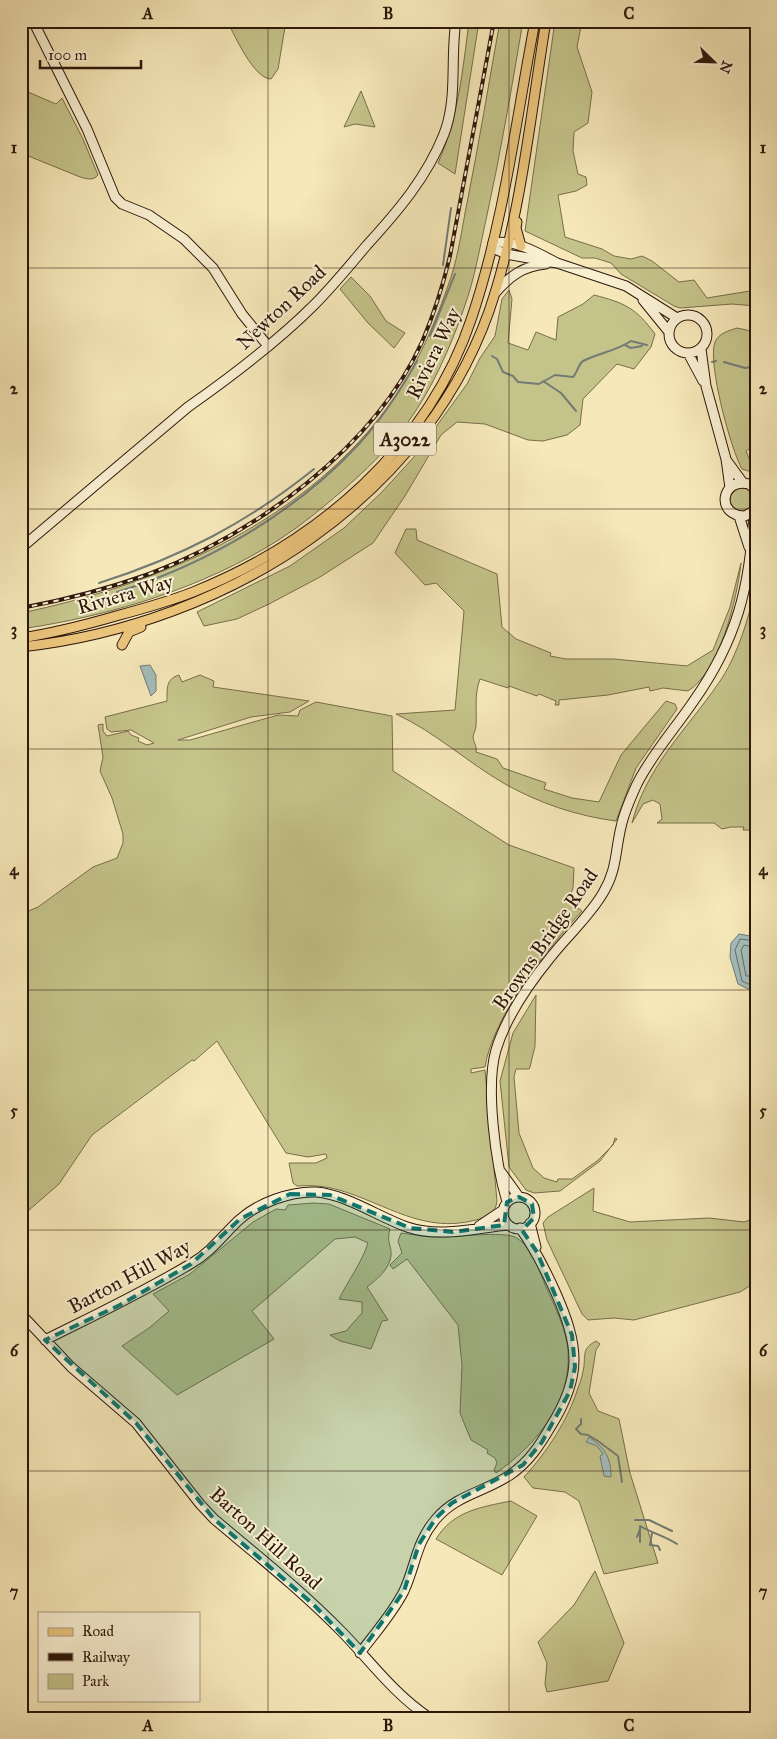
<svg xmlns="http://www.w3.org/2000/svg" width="777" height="1739" viewBox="0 0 777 1739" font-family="'IM FELL Great Primer',serif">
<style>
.green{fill:#c4c38a;stroke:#796d4a}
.water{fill:#a3bdbb;stroke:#747b75}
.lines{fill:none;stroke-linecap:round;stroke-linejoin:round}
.shore{stroke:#686a63;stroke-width:1}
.stream{stroke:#747b75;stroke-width:2}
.secondary-casing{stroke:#2e170b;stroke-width:11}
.primary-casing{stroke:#2e170b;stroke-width:11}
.secondary{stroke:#f9f0d2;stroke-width:9}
.primary{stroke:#ebc47c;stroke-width:9}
.rail-casing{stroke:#2e170b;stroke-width:4}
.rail{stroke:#f9f0d2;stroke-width:2;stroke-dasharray:5.5;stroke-linecap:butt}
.marked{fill:#0f766e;fill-opacity:0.2;stroke:#0f766e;stroke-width:4;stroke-dasharray:10 6;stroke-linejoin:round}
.grid{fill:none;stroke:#2e170b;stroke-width:1;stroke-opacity:0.55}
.labels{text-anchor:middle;stroke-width:4;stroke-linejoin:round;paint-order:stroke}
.shield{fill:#f9f0d2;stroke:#6b5847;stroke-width:1}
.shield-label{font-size:19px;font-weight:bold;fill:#2e170b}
.street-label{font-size:20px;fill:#2e170b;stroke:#f9f0d2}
.neatline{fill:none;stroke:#2e170b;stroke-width:2}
.grid-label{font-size:16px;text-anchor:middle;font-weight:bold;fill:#2e170b}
</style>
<rect width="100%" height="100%" fill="#f6e8b9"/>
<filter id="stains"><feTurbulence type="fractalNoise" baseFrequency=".004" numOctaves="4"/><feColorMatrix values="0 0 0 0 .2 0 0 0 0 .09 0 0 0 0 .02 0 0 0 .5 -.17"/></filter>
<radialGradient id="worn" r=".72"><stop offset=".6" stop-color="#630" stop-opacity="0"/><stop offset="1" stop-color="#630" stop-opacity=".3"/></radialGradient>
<!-- green -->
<path class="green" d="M227,21H286L278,69L271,79C254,79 235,36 227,21Z
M469,21H479L455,174L438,163C458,119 463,69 469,21Z
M500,21H523C512,86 501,151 487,215C480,246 475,278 464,308C450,349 431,391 406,425C387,450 365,471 342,491C322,508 302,525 280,539C204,588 110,616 21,629V613C157,585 298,525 384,412C415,372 435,324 451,277C459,253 462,227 467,203C479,143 489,82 500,21Z
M555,21H582L577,47L592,92L588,123L574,132L573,151L578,174L586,177L587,185L576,191L558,195L565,237L602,249L614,256L631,259L642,256L652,261L679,282L694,280L707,298L756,290V306L732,304L680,308L674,306L621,274L611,263L595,258H582L525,231Z
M21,89L56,104L62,98L83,139L98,175C93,181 87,179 80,177L21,153Z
M361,91L375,127L355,124L344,127Z
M351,277L370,296L386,321L405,333L394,348L368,323L340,289Z
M509,290L512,299L508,343L528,350L536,332L556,340L558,317L583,304L594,295C625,303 636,308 655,334L651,347L634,369L617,364L583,399L580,425L567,435L543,441L528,440L485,424L457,422L441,435L405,496L373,543L320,577L269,604L237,619L204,626L197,612L290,566L344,528L382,492L414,457L467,384L480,358L495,336L502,299Z
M737,328L756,332V444L746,451L755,473L742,469C731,450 707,362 715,342C719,333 728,331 737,328Z
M730 500a12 12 0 1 1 24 0a12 12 0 1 1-24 0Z
M406,529H416L417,540L497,574L502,627L516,639L551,653L550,656L566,659H614L687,666L713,650L730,607L741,563C737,599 720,671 688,691L663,688L650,691L649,687L608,695L559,700V705H555L556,701L539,694L537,696L509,686L508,688L480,679C474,695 477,710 476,726C476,730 473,734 473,737C474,744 477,746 476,752L497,759L503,768L546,783L544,789L572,798L599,802L621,755L666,701L675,704L677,709L636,768L616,821C577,816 539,803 505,784C467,762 435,732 396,714L455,710L464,611L436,583L425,585L395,553Z
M756,579V830H743L744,827H731L722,829L714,823H657L662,819L660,804L653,800L643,804L632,823C646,767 687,729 718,684C737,658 752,611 756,579Z
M179,675L182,682L200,675L214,681L213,687L309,701L290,712L251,717L178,740H190L278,715L298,716L300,710L316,702L392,716L393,771L509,845L574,868L573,888L568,901L582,911C547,949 493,1016 485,1067L471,1069V1073L485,1070L497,1201C496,1213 486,1217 476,1220C423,1234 387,1204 339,1190C325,1186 312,1185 297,1186L293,1183L289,1163H316L327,1158L326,1154L308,1157L286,1153L217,1041L194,1061L192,1060L92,1135L59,1184L21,1217V914L38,907L93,867L117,858L123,843V834L112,798L100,771L103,757L98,725L103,724V731L107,736L128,731L131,735L139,738L138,741L147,745L154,743L131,730L111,732L107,729L105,717L167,701C167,688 166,679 179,675Z
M536,995L535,1046L530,1067L529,1069H516L514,1077L519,1133L533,1168L544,1178L557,1182L558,1179H572L597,1161L613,1145L615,1138L617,1139L600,1161L560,1191L534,1193L526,1190L509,1167L500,1081L513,1033Z
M594,1188L593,1211L630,1222L709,1218L744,1222L756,1218V1282L740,1292L634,1320L614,1318L588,1320L582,1314L547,1240L543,1223L548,1217Z
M313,1203L329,1204L390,1229C386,1243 392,1245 391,1256C389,1270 377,1279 367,1287L388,1320L382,1321L371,1349L340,1341L330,1335L346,1331L362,1313V1302L339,1299C348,1281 362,1262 368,1243L355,1237L335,1239L252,1311L274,1339L177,1395L122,1346L149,1328L169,1311L153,1294L190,1274L253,1222L276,1209L285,1210L288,1205Z
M401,1233C412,1234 423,1237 434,1237C453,1238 504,1230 517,1238C533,1248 539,1271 546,1287C555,1307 566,1329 568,1351C572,1403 535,1446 496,1473L494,1470L497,1463L495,1458L487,1453L488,1450L471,1440L460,1413L462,1365L458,1325L407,1259L393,1269L390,1265L402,1253L398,1241Z
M596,1341L600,1344L596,1350L589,1393L598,1411L619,1419L630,1473L658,1563L604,1574L579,1501L565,1492L533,1488L524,1477C547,1452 568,1420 578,1388C581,1381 583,1373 584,1366C585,1353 583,1348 596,1341Z
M511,1501L537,1516L502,1575L436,1539C453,1511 481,1507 511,1501Z
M595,1571L624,1643L608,1681L547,1692L545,1684L547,1663L538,1642L574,1605Z"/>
<!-- water -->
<path class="water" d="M150,665L156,675V691L151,696L140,666Z
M739,934L756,937V987L748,989L738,984L730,957L731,943Z
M589,1437C605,1448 611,1457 611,1477L604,1476L600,1456L603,1454L597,1446L586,1442Z"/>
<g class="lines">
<!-- shore -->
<path class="shore" d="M756,941L740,939L735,950L742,981L748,984L756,982
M756,948L744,945L741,950L746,976H756"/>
<!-- stream -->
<path class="stream" d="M443,265L451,208
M430,336L455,274
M625,345L631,348L642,346
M492,356L497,359L503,372L513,376L518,382L539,384L555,375L573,377C577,373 579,363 583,361C599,353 616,351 631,341L647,345
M712,362L716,361
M724,362L745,368L756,366
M543,381L561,393L576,411
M99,583C181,557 247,523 314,469
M117,592C205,565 295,513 358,445C381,420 400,391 417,361
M581,1419V1424L576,1429L581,1434L588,1435L598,1441L618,1456L622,1482
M635,1520H649L672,1531
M640,1526C652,1533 665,1536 677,1544
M652,1533L650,1545L658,1546L660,1550
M637,1537L640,1529
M640,1542V1527"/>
<defs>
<path id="secondary" d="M33,21L87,129L115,197L122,204L149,215L184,239L213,268L242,314L268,346
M557,263C538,253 515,239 493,243L497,250L506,254L557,263L626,286L677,318
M495,293C510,276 523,266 546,264
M643,300L669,332
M669 334a19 19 0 1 1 38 0a19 19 0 1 1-38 0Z
M701,349L706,386L726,459L730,488
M688,353L703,381
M727,461L743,483
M755,510L745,516C715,516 721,477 749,484L756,490
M739,516L749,547
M21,548L188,407C232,376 276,343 314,305C333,286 350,265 367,245C398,211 427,177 444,134C458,98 450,58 456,21
M501,1172L519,1197
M503 1213a16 16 0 1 1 32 0a16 16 0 1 1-32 0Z
M507,1202C496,1165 485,1087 496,1050C506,1017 528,985 550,958C567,936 589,917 603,893C617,870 615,852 621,827C624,813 631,797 637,784C652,754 674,730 693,702C737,640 750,587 754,512
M530,1223L536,1247
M479,1226L503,1210
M21,1314L71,1367L136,1423L200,1504L214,1519C258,1556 303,1592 343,1633C372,1663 395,1695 430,1718
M45,1340C95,1315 144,1292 192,1263C211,1252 223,1235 239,1220C258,1203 290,1191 316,1192C345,1194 379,1217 407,1227C439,1238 476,1228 508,1225
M360,1653C375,1633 393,1613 404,1591C416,1565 416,1542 436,1519C456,1495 485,1492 510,1475C529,1462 540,1445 551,1426C583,1375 579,1345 555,1291C545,1269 535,1249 520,1228"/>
<path id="primary" d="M517,222L516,228L521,246
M21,638C53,633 85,625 116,616C142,609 168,602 193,592C318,542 429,447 472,317C504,221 516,120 535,21
M122,645L129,632L141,627
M21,647C225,625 433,497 495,293C522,205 531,112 546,21"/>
</defs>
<!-- secondary casing -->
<use href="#secondary" class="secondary-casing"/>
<!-- primary casing -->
<use href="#primary" class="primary-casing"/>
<!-- secondary -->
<use href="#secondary" class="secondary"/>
<!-- primary -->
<use href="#primary" class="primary"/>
<defs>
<path id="rail" d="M21,608C65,600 107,589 149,574C255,534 374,448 422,342C434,314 443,285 450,256L494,21"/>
</defs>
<!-- rail casing -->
<use href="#rail" class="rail-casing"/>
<!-- rail -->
<use href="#rail" class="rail"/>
</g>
<!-- marked area -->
<path class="marked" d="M290,1194L330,1195L410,1228L453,1232L504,1225L507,1202L519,1197L532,1204L534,1218L522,1230L537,1252L572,1335L575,1367L570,1391L542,1442L523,1465L452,1503L436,1518L419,1544L404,1591L360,1653L314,1605L214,1519L136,1423L45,1340L120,1305L191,1264L240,1219Z"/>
<!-- grid -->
<path class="grid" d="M268,21V1718M509,21V1718M21,268H756M21,509H756M21,749H756M21,990H756M21,1230H756M21,1471H756"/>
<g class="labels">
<!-- shield labels -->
<rect class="shield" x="374" y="422.5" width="62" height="33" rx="4"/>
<g class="shield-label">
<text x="405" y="446">A3022</text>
</g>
<!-- street labels -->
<g class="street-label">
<text transform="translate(281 307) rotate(-43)" y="7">Newton Road</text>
<text transform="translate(433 353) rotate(-64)" y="7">Riviera Way</text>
<text transform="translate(125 594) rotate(-16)" y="7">Riviera Way</text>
<text transform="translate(545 939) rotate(-55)" y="7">Browns Bridge Road</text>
<text transform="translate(129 1276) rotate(-28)" y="7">Barton Hill Way</text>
<text transform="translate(266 1538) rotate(42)" y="7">Barton Hill Road</text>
</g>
</g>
<!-- margin -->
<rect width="777" height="1739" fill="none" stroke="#f6e8b9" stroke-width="55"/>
<!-- legend -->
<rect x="38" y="1612" width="162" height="90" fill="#f9f0d2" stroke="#a89982"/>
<rect x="48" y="1628" width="25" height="8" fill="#ebc47c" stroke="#a89982"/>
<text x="82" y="1636" font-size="15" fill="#2e170b">Road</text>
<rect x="48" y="1653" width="25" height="8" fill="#2e170b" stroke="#a89982"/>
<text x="82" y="1662" font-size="15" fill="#2e170b">Railway</text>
<rect x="48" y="1674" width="25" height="15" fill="#c4c38a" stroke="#a89982"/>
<text x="82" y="1686" font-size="15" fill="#2e170b">Park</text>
<!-- north arrow -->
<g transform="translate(714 62) rotate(113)" stroke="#f9f0d2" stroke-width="4" paint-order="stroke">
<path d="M0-4L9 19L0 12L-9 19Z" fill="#2e170b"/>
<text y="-8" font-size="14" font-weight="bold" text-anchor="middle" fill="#2e170b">N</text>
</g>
<!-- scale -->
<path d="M40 60v8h101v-8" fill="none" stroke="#2e170b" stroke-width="2.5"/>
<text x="48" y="60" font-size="15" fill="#2e170b" stroke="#f9f0d2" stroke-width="4" paint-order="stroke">100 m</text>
<rect x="28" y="28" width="722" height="1684" class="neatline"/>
<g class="grid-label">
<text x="148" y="19">A</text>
<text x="388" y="19">B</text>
<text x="629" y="19">C</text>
<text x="14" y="153">1</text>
<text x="763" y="153">1</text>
<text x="14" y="394">2</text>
<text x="763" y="394">2</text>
<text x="14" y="635">3</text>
<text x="763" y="635">3</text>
<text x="14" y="875">4</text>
<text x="763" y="875">4</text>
<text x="14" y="1116">5</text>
<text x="763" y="1116">5</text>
<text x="14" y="1356">6</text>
<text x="763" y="1356">6</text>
<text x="14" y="1597">7</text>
<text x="763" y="1597">7</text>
<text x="148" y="1731">A</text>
<text x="388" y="1731">B</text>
<text x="629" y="1731">C</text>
</g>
<rect width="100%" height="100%" filter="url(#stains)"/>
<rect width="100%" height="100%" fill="url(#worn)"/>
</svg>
